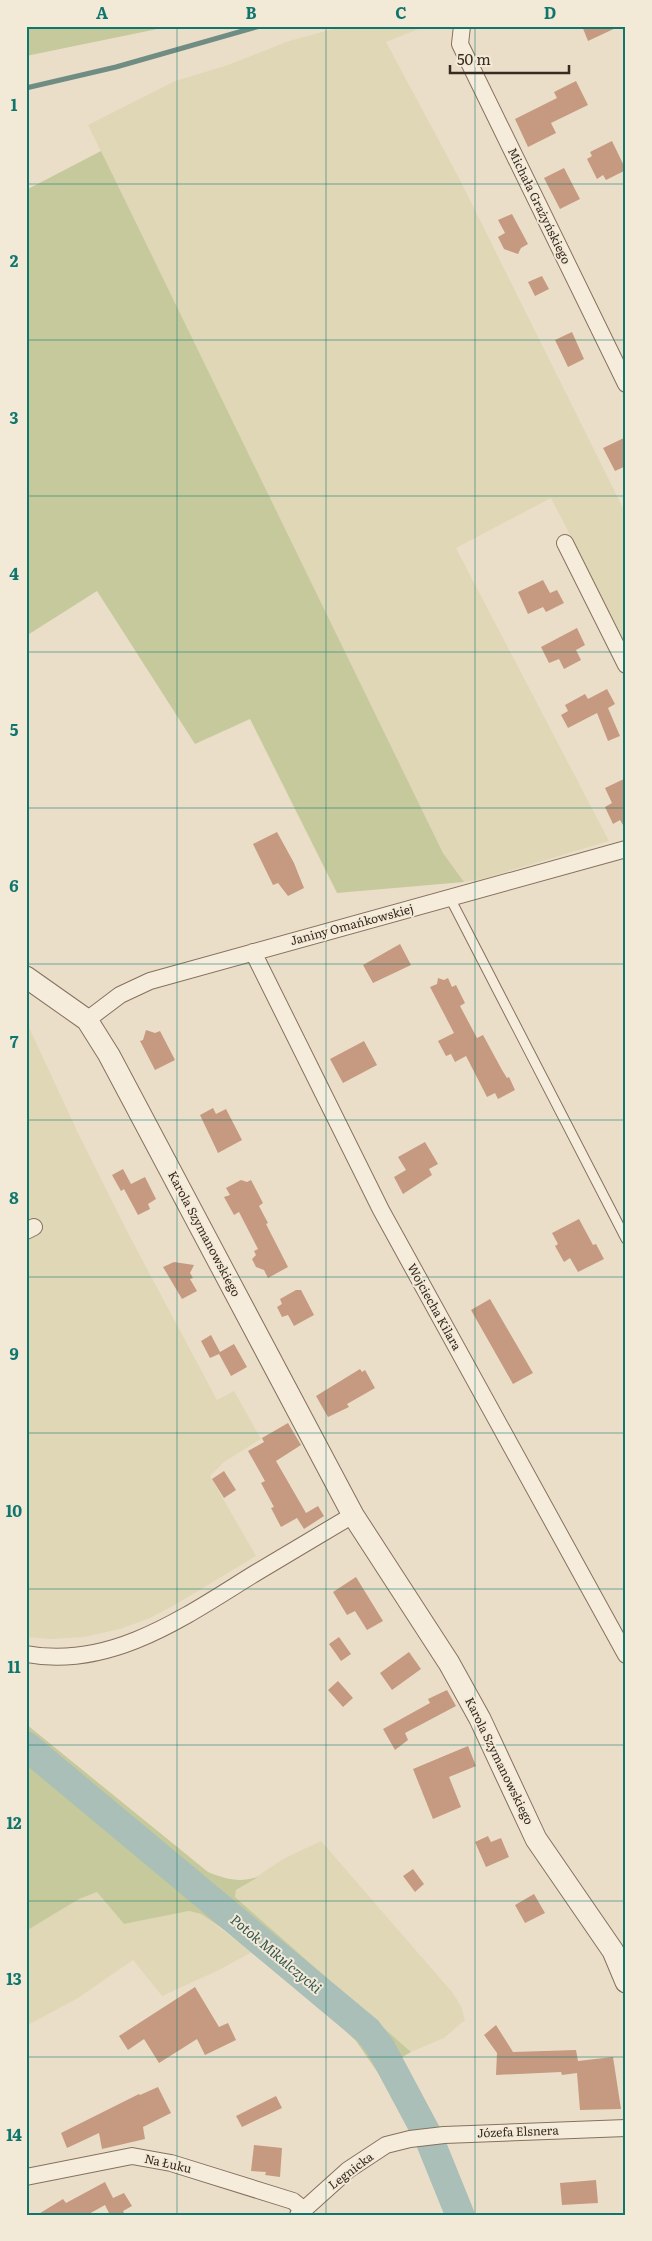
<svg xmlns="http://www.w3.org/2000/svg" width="652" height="2241" viewBox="0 0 652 2241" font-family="Literata,serif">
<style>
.farmland{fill:#e0d7b6}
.green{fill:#c6c99c}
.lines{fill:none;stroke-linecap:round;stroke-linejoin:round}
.stream{stroke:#708d84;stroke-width:5}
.river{stroke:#a9bfb7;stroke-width:29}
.building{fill:#c69981}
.service-casing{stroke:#86715e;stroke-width:11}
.minor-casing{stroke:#86715e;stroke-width:18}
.tertiary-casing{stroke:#86715e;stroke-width:23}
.service{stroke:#f6ecdb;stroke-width:9}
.minor{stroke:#f6ecdb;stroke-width:16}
.tertiary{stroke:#f6ecdb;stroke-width:21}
.grid{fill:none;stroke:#0f766e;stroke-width:1;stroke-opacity:0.55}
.labels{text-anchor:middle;stroke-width:4;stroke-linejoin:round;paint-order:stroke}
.street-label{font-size:12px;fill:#372a21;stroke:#f3e9d7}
.water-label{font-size:14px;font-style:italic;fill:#315651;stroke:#f3e9d7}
.neatline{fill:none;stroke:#0f766e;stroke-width:2}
.grid-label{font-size:16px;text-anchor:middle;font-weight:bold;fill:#0f766e}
</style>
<rect width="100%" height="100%" fill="#ebdec8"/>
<!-- farmland -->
<path class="farmland" d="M344,26H426L386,42L459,178L626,514V644L551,498L456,548L609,841L482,879L464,882L443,853L88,125L175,81L225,66L289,41Z
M26,1021L78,1133L129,1235L217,1400L234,1391L261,1439L224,1462L210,1476L256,1556L173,1606L150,1618L120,1629L84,1637L51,1639L26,1637Z
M321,1841L452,1992L461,2006L465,2020L444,2038L411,2052L235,1897L236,1890L285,1858Z
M97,1892L124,1924L189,1911L201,1914L252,1952L219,1970L162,1996L133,1960L78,1998L26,2026V1931L79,1899Z"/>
<!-- green -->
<path class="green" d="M26,26H172L26,56Z
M101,151L443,853L464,882L337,893L250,719L195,744L97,591L26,636V190Z
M26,1724L208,1872C226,1879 239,1883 258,1877L236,1890L235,1897L411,2052L399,2059L434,2123L407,2126L385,2083L356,2041L337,2023L226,1931L201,1914L189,1911L124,1924L97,1892L79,1899L26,1931Z"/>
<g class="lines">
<!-- stream -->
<path class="stream" d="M26,88L116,67L260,26
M439,2163L446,2161"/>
<!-- river -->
<path class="river" d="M26,1746L368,2031L381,2048L428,2136L460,2215"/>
</g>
<!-- building -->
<path class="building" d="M582,26H620L588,41Z
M576,81L588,105L551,123L556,133L528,147L515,119L557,98L554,92Z
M612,141L626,170L606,180L603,175L597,179L587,159L592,156L590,152Z
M564,168L580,199L560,209L544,178Z
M512,214L528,244L521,248L518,254L504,249L498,237L505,233L498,220Z
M542,276L549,289L535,296L528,282Z
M572,332L584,359L568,367L555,340Z
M626,437V466L615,471L603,448Z
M543,580L550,593L557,590L564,603L546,612L543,607L528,614L518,592Z
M577,628L585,645L576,650L581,660L564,669L559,659L549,663L541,647Z
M607,689L615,704L608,708L620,736L608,741L597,713L568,728L561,715L568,711L565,705L585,694L588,699Z
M626,778V830L620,820L613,824L605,807L612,803L605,788Z
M277,832L294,863L304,888L288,896L278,883L273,885L253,844Z
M400,944L411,965L373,983L363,965Z
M438,978L444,980L448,978L452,987L456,985L465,1003L460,1006L477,1038L483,1035L502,1070L507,1078L509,1077L515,1090L498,1099L495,1093L487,1097L466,1056L455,1062L451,1054L446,1056L438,1041L454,1033L430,987L437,984Z
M146,1030L155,1033L160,1031L175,1060L155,1070L140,1041L143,1040Z
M364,1041L377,1065L343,1083L330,1059Z
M213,1108L216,1114L226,1109L242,1140L218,1153L200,1115Z
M425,1142L438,1164L429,1169L432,1175L403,1194L394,1177L406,1170L398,1157Z
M123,1169L131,1184L145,1177L156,1199L148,1204L150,1209L138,1215L124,1189L121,1191L112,1175Z
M241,1180L247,1182L251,1180L263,1203L259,1206L268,1223L266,1224L288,1267L268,1278L264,1270L256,1267L252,1259L256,1255L254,1251L258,1249L239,1212L234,1215L224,1197L230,1195L226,1188Z
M579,1219L593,1245L596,1244L604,1259L578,1272L570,1258L564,1262L555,1246L558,1244L552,1233Z
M174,1262L194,1265L190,1273L193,1278L190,1279L197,1291L182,1299L163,1267Z
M296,1290H301L314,1315L294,1326L288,1315L282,1317L277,1307L282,1304L280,1299Z
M490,1299L533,1373L513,1384L471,1310Z
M211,1335L220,1352L234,1344L247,1367L231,1376L219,1354L210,1358L201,1341Z
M360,1369L362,1372L365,1370L375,1388L347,1404L349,1407L328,1417L316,1396Z
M288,1423L301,1445L276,1461L306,1513L318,1506L324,1516L304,1529L297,1518L281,1527L271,1508L274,1507L261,1483L265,1481L248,1451L264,1442L262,1438Z
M224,1471L236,1490L224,1498L212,1479Z
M356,1577L383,1621L367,1630L355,1611L347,1615L333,1592Z
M339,1637L351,1654L341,1661L329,1644Z
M409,1652L421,1669L392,1690L380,1673Z
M338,1681L353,1698L343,1707L328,1690Z
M447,1690L456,1706L405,1733L408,1740L395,1750L383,1729L430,1703L428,1699Z
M468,1746L476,1766L449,1777L461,1807L433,1819L413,1769Z
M488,1836L491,1842L501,1838L509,1857L486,1867L475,1842Z
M413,1869L424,1884L415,1892L403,1876Z
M534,1894L545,1913L525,1923L515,1905Z
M195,1987L219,2027L228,2023L236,2040L205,2055L197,2039L159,2063L144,2039L128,2050L119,2036Z
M496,2025L513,2052L576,2050L578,2061L613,2057L621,2109L580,2110L577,2073L562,2075L561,2072L496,2075L497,2053L484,2035Z
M158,2087L171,2113L143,2127L145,2139L102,2149L99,2133L67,2148L61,2133L139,2094L140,2095Z
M276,2096L282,2108L242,2127L236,2116Z
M254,2145L282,2148L280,2177L265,2175L266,2172L251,2171Z
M596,2180L598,2203L562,2205L560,2183Z
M105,2182L113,2198L124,2193L132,2206L123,2211L125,2215H110L105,2205L87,2215H37L63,2199L66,2203Z"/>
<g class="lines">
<defs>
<path id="service" d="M450,898L626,1239"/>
<path id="minor" d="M462,26L460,44L626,384
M565,543L626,665
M253,952L381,1210L626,1655
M87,1020L120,995L150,981L626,849
M26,1231L34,1227
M26,1654C111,1670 186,1616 254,1574C287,1554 320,1535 353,1515
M26,2177L132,2156L171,2163L293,2201L304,2210
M298,2215L348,2170L386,2145L410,2139L444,2135L626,2128"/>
<path id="tertiary" d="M26,977L87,1020L109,1055L353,1515L449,1663L480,1719L536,1839L613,1951L626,1982"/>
</defs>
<!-- service casing -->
<use href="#service" class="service-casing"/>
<!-- minor casing -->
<use href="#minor" class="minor-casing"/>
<!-- tertiary casing -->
<use href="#tertiary" class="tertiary-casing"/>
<!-- service -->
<use href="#service" class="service"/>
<!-- minor -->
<use href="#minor" class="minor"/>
<!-- tertiary -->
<use href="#tertiary" class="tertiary"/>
</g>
<!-- grid -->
<path class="grid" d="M177,26V2215M326,26V2215M475,26V2215M26,184H626M26,340H626M26,496H626M26,652H626M26,808H626M26,964H626M26,1120H626M26,1277H626M26,1433H626M26,1589H626M26,1745H626M26,1901H626M26,2057H626"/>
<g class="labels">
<!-- street labels -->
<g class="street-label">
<text transform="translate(539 206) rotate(64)" y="4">Michała Grażyńskiego</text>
<text transform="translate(352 925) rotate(-15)" y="4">Janiny Omańkowskiej</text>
<text transform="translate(204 1234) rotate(62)" y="4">Karola Szymanowskiego</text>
<text transform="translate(434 1307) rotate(61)" y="4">Wojciecha Kilara</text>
<text transform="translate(499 1761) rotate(64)" y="4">Karola Szymanowskiego</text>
<text transform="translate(518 2132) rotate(-2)" y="4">Józefa Elsnera</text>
<text transform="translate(168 2164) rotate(13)" y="4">Na Łuku</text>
<text transform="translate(351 2171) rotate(-37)" y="4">Legnicka</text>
</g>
<!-- water labels -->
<g class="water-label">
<text transform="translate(276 1954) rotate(40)" y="5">Potok Mikulczycki</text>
</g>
</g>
<!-- border -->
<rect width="652" height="2241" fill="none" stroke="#f3e9d7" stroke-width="55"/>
<!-- scale -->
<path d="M450 65v8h119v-8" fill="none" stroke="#372a21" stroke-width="2.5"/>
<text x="457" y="65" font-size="15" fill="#372a21" stroke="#f3e9d7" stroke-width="4" paint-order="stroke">50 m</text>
<rect x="28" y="28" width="596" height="2186" class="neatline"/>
<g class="grid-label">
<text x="102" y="19">A</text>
<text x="251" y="19">B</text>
<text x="401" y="19">C</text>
<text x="550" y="19">D</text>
<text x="14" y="111">1</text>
<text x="14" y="267">2</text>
<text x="14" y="424">3</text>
<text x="14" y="580">4</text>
<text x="14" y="736">5</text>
<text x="14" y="892">6</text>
<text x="14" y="1048">7</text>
<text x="14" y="1204">8</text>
<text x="14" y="1360">9</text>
<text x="14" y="1517">10</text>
<text x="14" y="1673">11</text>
<text x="14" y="1829">12</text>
<text x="14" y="1985">13</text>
<text x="14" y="2141">14</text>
</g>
</svg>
